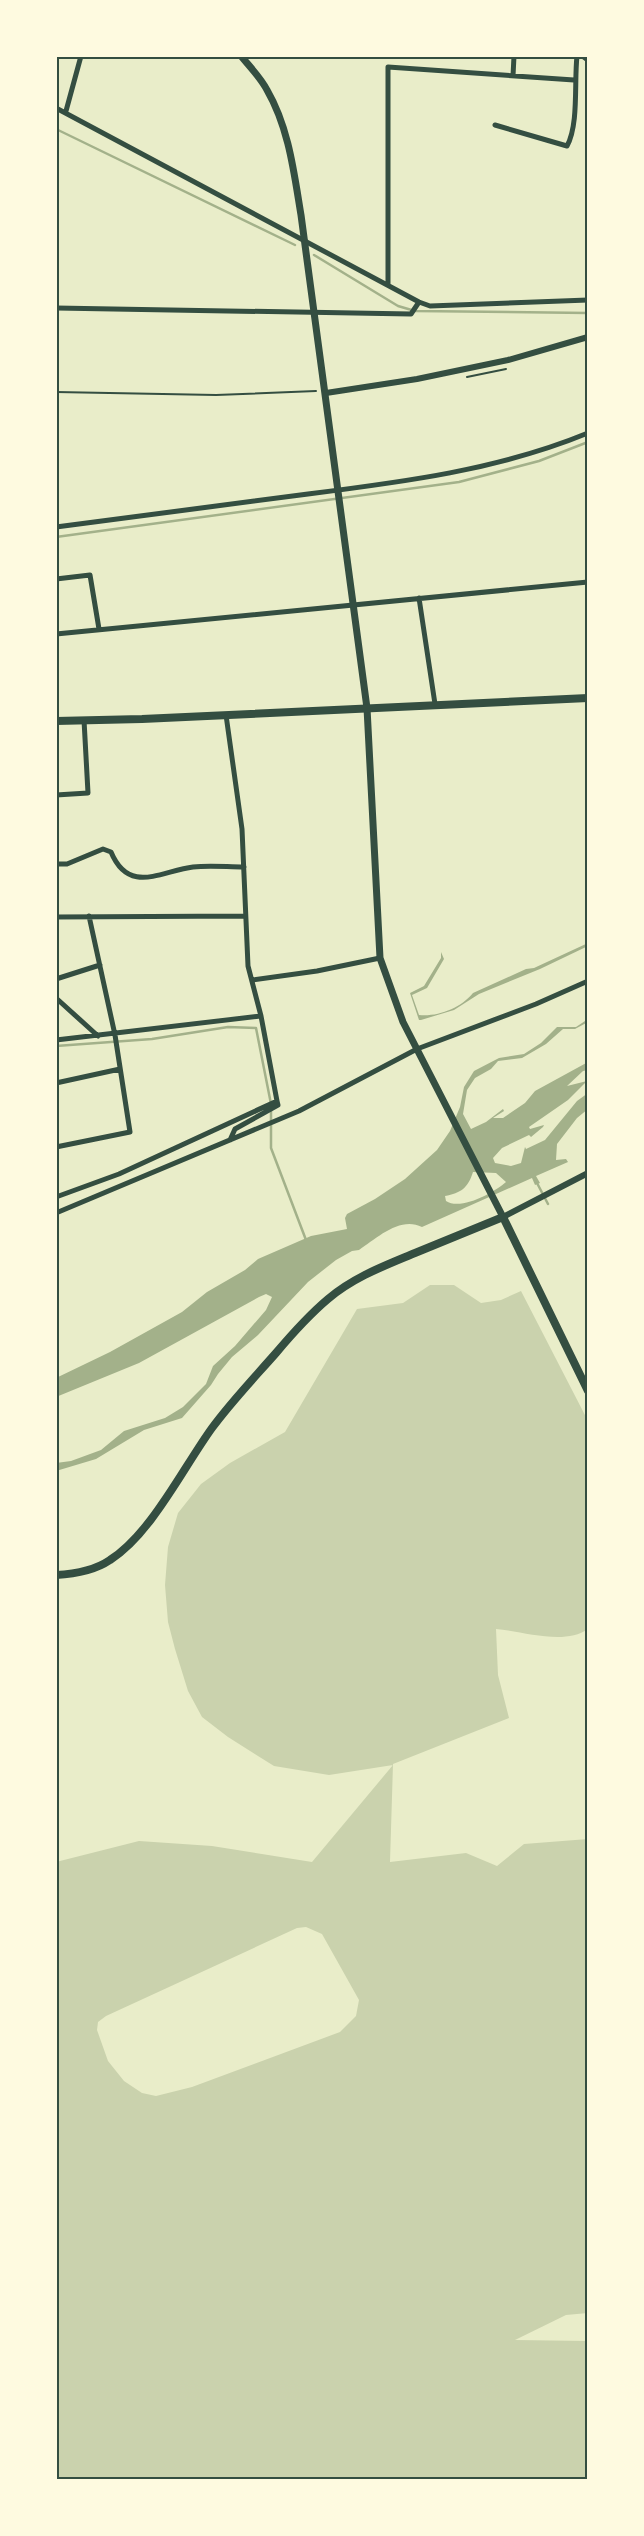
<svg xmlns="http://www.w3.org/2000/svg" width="644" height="2536" viewBox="0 0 644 2536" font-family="Rubik,sans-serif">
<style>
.green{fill:#cad2ad;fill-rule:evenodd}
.water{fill:#a3b18a;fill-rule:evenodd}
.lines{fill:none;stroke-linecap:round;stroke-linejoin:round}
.stream{stroke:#a3b18a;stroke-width:2.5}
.path{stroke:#344e41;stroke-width:2}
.minor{stroke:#344e41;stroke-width:5}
.tertiary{stroke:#344e41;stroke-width:6}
.secondary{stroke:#344e41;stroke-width:7}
.primary{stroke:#344e41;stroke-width:8}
.trunk{stroke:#344e41;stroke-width:8}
.neatline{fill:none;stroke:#344e41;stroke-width:2}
</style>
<rect width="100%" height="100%" fill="#e9edc9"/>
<!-- green -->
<path class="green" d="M430,1285H454L481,1303L501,1300L521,1291L588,1421V1629C564,1646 523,1631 496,1629L498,1675L509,1718L393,1764L390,1862L466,1853L497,1866L524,1844L588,1839V2313L566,2315L515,2340L588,2341V2480H56V1862L139,1841L212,1846L312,1862L393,1765L329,1775L274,1766L228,1737L202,1717L188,1691L175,1649L168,1622L165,1585L168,1547L178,1513L201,1484L230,1463L285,1432L357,1309L403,1303ZM306,1927L322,1934L359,2000L356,2016L340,2032L192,2087L156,2096L142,2093L124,2081L108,2061L97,2030L98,2022L106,2016L297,1928Z"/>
<!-- water -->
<path class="water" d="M588,943V946L540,969L479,994L454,1010L421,1020H419L410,993L424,986L441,958V952L444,959L427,988L412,995L419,1015C438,1017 461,1008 473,993L526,969L534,968Z
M588,1019V1022L575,1029H563L546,1044L522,1058L498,1061L491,1069L475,1078L467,1090L463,1114L471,1129L486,1122L503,1109L504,1111L493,1118H503L525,1103L535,1091L588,1062V1070L583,1071L567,1086L587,1081L568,1100L529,1127L530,1129L544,1125L543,1127L531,1137L529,1135L502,1148L493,1158L495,1163L511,1166L521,1163L525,1147L526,1149L545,1140L577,1101L588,1093V1109L577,1118L557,1144L556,1160L566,1159L568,1162L536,1176L540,1183L535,1185L532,1178L422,1227C400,1216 377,1238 359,1250L352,1251L336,1260L308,1282L258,1335L232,1357L218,1374L211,1385L182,1418L144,1430L96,1459L56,1471V1463L71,1461L101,1450L124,1431L165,1418L183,1407L206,1384L213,1366L235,1346L266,1310L272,1297L266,1294L259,1297L139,1363L56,1397V1378L110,1352L182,1312L207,1292L245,1270L258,1259L311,1236L347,1229L345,1218L347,1214L375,1199L405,1179L437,1150L450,1131L460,1107L464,1087L474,1071L499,1058L524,1054L541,1043L557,1027H576ZM473,1172L496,1173L506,1182C495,1192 461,1211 446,1201L445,1196C461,1193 468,1188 473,1172Z"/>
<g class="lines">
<!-- stream -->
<path class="stream" d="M56,129L295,245
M314,255L398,306L415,311L588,313
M56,537L459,482L539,461L588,442
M56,1046L152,1039L228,1027L256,1028L271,1104
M271,1109V1148L306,1240
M537,1183L548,1204"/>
<!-- path -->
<path class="path" d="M467,377L506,369
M56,392L216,395L316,391"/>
<!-- minor -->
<path class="minor" d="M513,76L514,56
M56,108L419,302L430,306L588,300
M66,111L81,56
M495,125L567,146C579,124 574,82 577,56
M388,285V67L574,80
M56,308L411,314L419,302
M56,527C140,516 224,505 308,494C403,482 498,470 588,433
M56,579L90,575L99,629
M419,598L435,704
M56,634L588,582
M226,715L242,829L248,966L261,1016L277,1101
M56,795L88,793L84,720
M56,864H67L103,849L111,852C129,895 161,871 193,867C210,865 227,867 244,867
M56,917L245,916
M56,979L100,965
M252,980L317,971L380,958
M56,998L98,1036
M56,1040L261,1016
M56,1083L120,1069
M56,1147L130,1132L115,1035L89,916
M56,1197L119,1174L277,1101L278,1105L235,1129L230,1140
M56,1213L299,1111L417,1049L536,1004L588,981"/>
<!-- tertiary -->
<path class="tertiary" d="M326,393L417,379L508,360L588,337
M503,1217L588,1173"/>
<!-- secondary -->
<path class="secondary" d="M241,56C250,67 261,78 267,90C289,128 294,173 301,215L367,708L380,958L403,1022L503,1217
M584,56L588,59"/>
<!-- primary -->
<path class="primary" d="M56,1575C75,1574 94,1571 110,1560C151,1534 183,1468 212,1428C231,1402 254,1378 276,1353C292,1334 309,1315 328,1299C354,1277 384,1266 415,1253C444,1241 474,1229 503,1217L588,1391"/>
<!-- trunk -->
<path class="trunk" d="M56,721L142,719L588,698"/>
</g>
<!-- border -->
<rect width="644" height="2536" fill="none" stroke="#fefae0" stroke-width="115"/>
<rect x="58" y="58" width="528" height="2420" class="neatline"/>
</svg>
